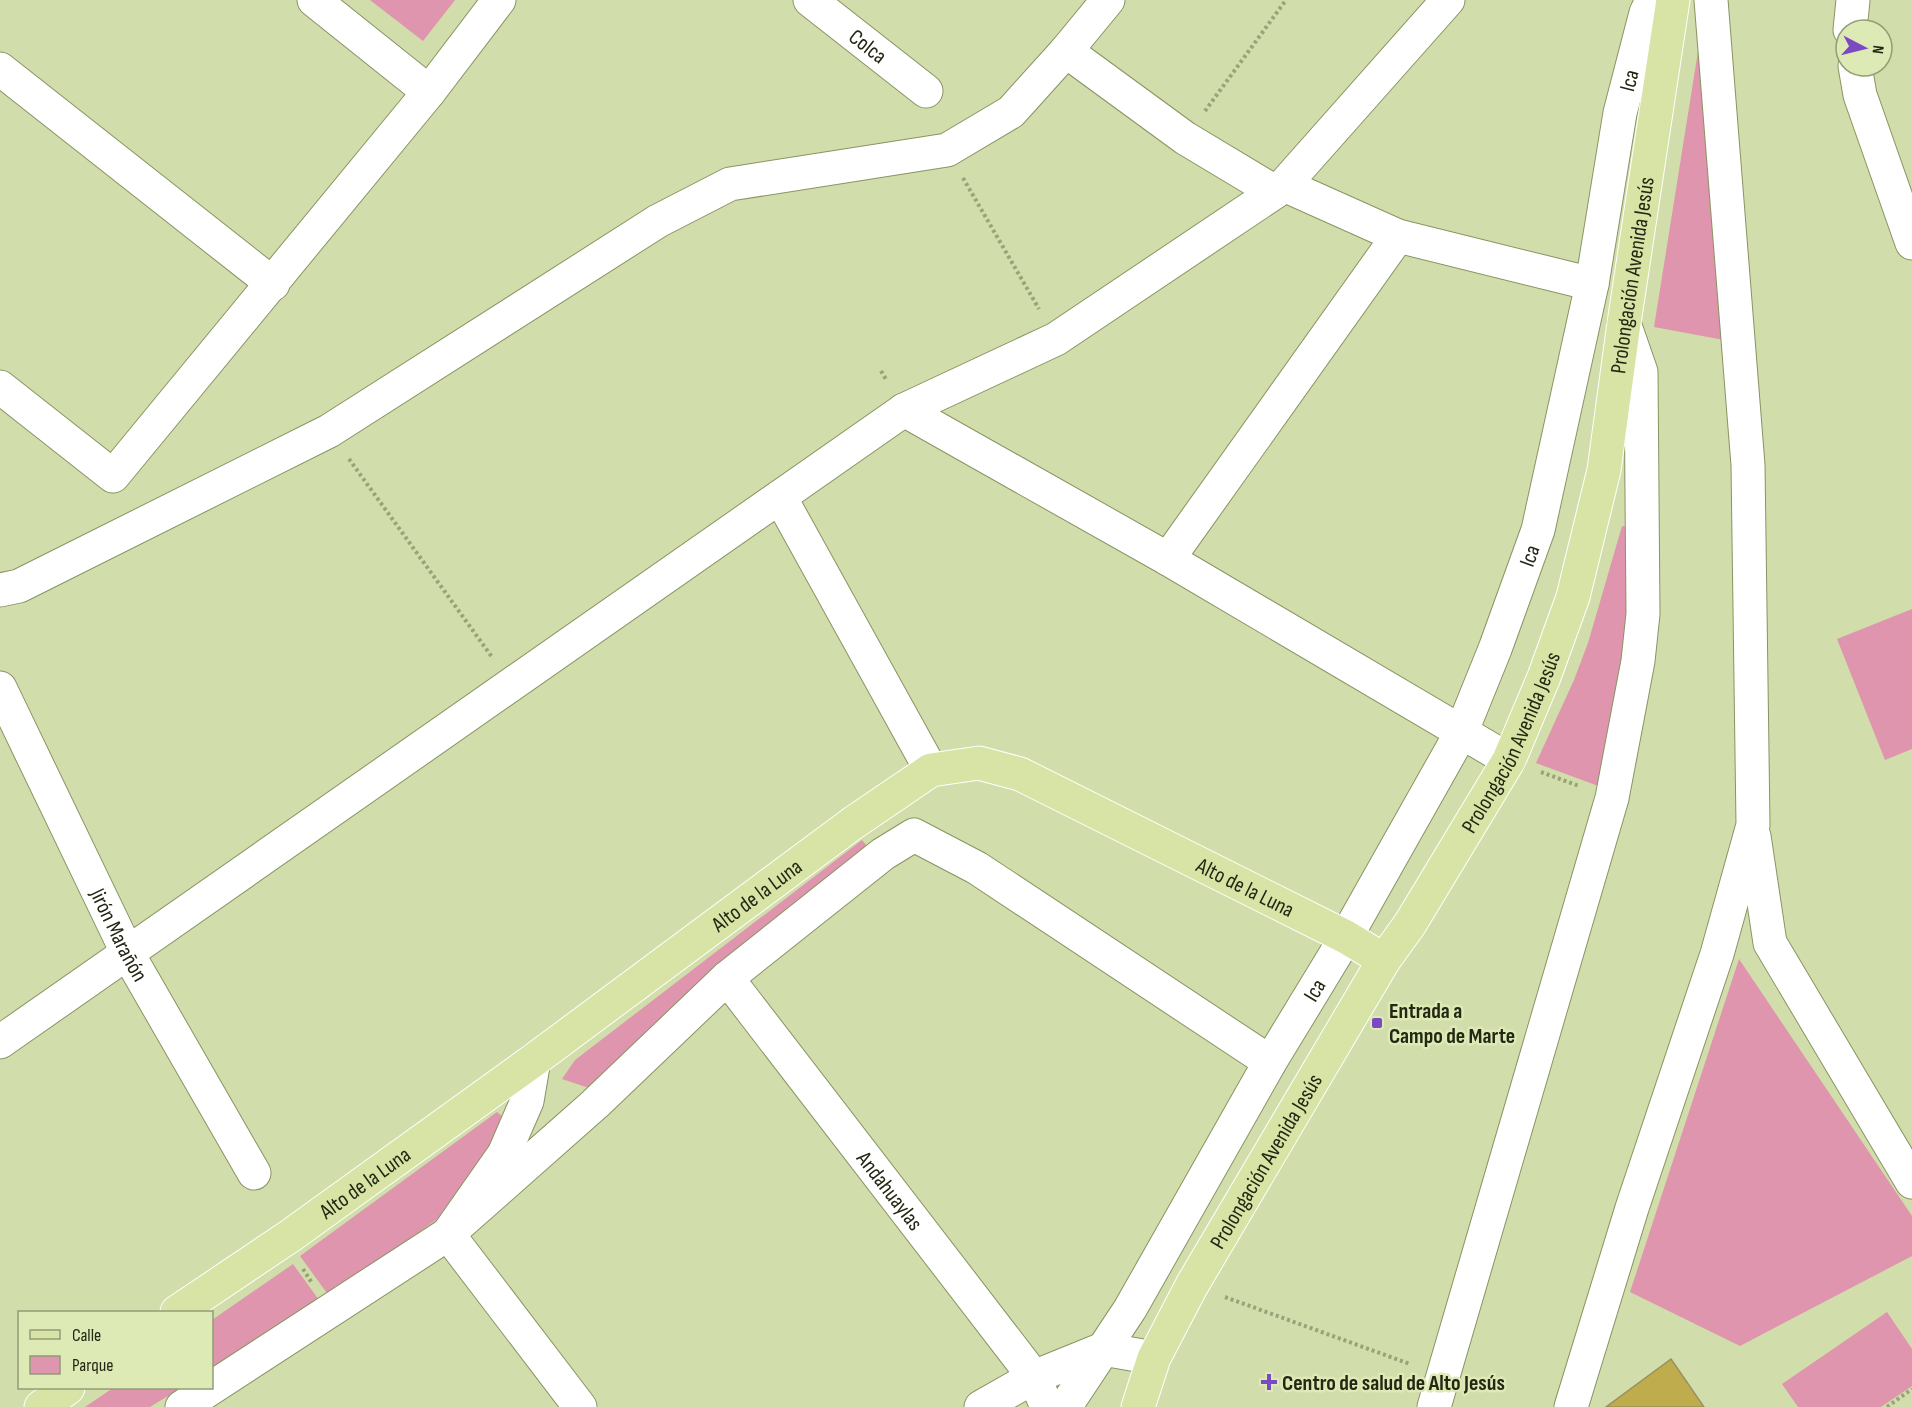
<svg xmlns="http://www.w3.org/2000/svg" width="1912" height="1407" viewBox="0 0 1912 1407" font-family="'Sofia Sans Condensed',sans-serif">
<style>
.green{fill:#df95ad}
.building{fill:#beac4d;stroke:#9a915f;stroke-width:1.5}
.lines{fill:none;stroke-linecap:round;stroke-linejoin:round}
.minor-casing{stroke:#899463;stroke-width:35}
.major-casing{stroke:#fff;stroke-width:35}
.path{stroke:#99a279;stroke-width:4;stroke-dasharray:3 3;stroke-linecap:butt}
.minor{stroke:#fff;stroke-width:33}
.major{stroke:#d8e4a6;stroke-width:33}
.poi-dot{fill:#7b4ac2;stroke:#deeab6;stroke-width:2}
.labels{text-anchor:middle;stroke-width:5;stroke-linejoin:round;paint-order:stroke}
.street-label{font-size:22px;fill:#232713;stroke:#deeab6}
.poi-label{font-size:22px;font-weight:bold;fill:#232713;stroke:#deeab6;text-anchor:start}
</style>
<rect width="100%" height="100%" fill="#d1ddaa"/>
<!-- green -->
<path class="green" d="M370,0H455L423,41Z
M1703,20L1724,340L1654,327Z
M1622,526L1630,527V600L1624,670L1601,787L1536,763L1574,680L1588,643Z
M1912,609V749L1885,760L1837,639Z
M862,840L871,851L595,1090L562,1079L575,1060Z
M1739,959L1912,1216V1256L1740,1346L1630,1292Z
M497,1112L502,1116L496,1139L443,1215L329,1296L300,1256Z
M293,1264L319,1300L212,1368V1320Z
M1887,1312L1912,1349V1386L1881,1407H1798L1782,1384Z
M113,1388H181L150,1407H85Z"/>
<!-- building -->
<path class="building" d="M1671,1359L1704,1407H1606Z"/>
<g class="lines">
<defs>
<g id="minor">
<path d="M314,0L429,92"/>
<path id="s1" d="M810,0L926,91"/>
<path d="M1850,30L1853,0"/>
<path d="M1066,51L1185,138L1275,192"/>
<path d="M1855,66L1860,95L1912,243"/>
<path d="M0,69L273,284"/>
<path d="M1284,185L1398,236L1592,284"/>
<path d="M0,387L113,476L429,92L499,0"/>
<path d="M904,410L1168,559L1509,760"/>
<path d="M780,497L931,770"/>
<path d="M1168,559L1398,236"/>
<path d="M0,590L19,586L329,431L658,221L730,184L947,150L1011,112L1066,51L1108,0"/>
<path id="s2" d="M0,688L128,954L254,1173"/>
<path d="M1754,836L1770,943L1912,1182"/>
<path id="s3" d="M727,978L1034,1377L1047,1407"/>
<path d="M0,1042L904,410L1056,339L1275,192L1284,185L1448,0"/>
<path d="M534,1060L527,1101L504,1154L448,1234L580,1407"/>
<path d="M182,1407L448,1234L595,1104L727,978L883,854L914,835L977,868L1270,1062"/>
<path d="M981,1407L1034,1377L1103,1349L1154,1358"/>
<path id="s4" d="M1065,1407L1130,1309L1270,1062L1346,937L1461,733L1495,649L1538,530L1592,284L1620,113L1646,13L1652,0"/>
<path d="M1434,1407L1612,798L1638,661L1643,614L1641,372L1624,323"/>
<path d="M1571,1407L1632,1208L1717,954L1753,825L1748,465L1711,0"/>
</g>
<g id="major">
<path id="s5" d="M177,1312L290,1236L534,1060L853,823L931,770L979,763L1020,774L1346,937L1384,960"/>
<path d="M41,1407L68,1388"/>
<path id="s6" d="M1138,1407L1154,1358L1192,1285L1384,960L1410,924L1509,760L1544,677L1573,597L1604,470L1624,323L1673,0"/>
</g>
</defs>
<!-- minor casing -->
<use href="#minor" class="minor-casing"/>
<!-- major casing -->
<use href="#major" class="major-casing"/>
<!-- path -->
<path class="path" d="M1205,111L1286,0
M963,178L1039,309
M881,371L887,381
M349,459L492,657
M1541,772L1579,786
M303,1269L312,1283
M1225,1297L1410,1364
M1887,1407L1912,1389"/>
<!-- minor -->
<use href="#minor" class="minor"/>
<!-- major -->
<use href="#major" class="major"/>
</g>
<!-- markers -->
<g class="poi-dot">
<rect x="1371" y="1017" width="12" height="12" rx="3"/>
<path d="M1266 1373h6v6h6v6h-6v6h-6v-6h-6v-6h6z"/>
</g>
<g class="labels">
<!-- street labels -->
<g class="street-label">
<text dy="8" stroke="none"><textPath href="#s1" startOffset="74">Colca</textPath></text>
<text dy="8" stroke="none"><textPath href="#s4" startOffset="1458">Ica</textPath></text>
<text dy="8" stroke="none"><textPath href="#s6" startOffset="1250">Prolongación Avenida Jesús</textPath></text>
<text dy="8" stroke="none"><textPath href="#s4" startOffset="972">Ica</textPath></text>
<text dy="8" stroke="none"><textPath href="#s6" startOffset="764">Prolongación Avenida Jesús</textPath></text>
<text dy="8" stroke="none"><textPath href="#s5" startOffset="1272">Alto de la Luna</textPath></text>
<text dy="8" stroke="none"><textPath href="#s5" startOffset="714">Alto de la Luna</textPath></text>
<text dy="8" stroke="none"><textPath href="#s2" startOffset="274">Jirón Marañón</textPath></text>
<text dy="8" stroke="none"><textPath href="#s4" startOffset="486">Ica</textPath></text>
<text dy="8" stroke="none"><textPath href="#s6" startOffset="278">Prolongación Avenida Jesús</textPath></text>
<text dy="8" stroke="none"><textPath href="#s5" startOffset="228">Alto de la Luna</textPath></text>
<text dy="8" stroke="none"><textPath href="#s3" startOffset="268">Andahuaylas</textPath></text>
</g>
<!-- poi labels -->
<g class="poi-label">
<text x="1389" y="1018">Entrada a<tspan x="1389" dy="25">Campo de Marte</tspan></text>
<text x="1282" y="1390">Centro de salud de Alto Jesús</text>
</g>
</g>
<!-- legend -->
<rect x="18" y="1311" width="195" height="78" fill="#deeab6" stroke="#939c75" stroke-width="1.5"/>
<rect x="30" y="1330" width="30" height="9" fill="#d8e4a6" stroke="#939c75" stroke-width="1.5"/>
<text x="72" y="1341" font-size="18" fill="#232713">Calle</text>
<rect x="30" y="1356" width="30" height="18" fill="#df95ad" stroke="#939c75" stroke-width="1.5"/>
<text x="72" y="1371" font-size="18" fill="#232713">Parque</text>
<!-- north arrow -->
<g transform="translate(1864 48) rotate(97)"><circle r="28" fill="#deeab6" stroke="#939c75" stroke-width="1.5"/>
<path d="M0-4.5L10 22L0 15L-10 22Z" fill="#7b4ac2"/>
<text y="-9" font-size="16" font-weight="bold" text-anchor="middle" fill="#232713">N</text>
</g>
</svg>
